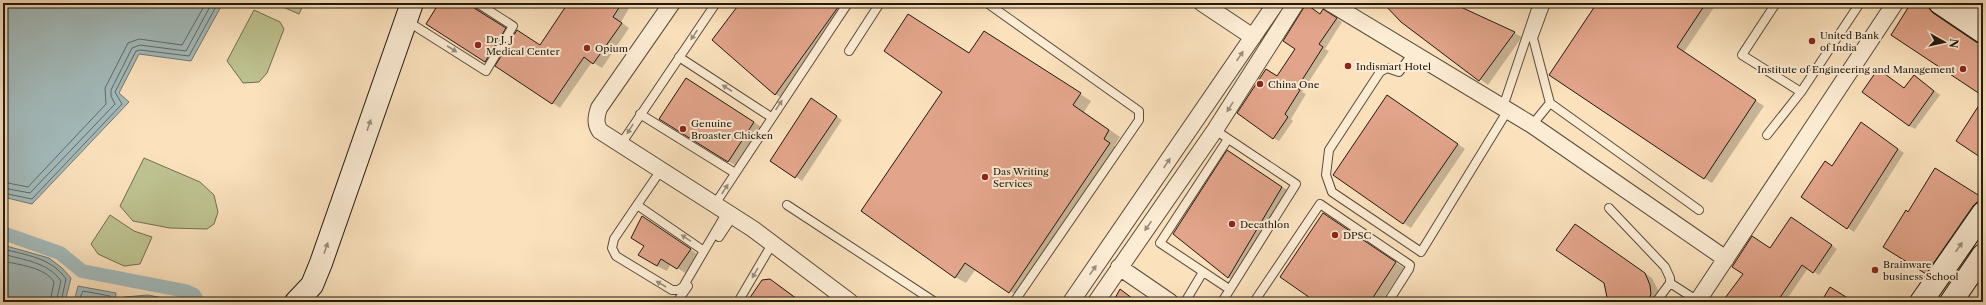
<svg xmlns="http://www.w3.org/2000/svg" width="1986" height="305" viewBox="0 0 1986 305" font-family="'Libre Caslon Text',serif">
<style>
.green{fill:#bec391;stroke:#706e50}
.water{fill:#a3bbbc;stroke:#6f7a77}
.shadow{fill:#0003}
.lines{fill:none;stroke-linecap:round;stroke-linejoin:round}
.shore{stroke:#626a66;stroke-width:1}
.canal{stroke:#a3bbbc;stroke-width:14}
.building{fill:#e2a48a;stroke:#21190f}
.lane-casing{stroke:#584b3a;stroke-width:10}
.street-casing{stroke:#584b3a;stroke-width:18}
.secondary-casing{stroke:#21190f;stroke-width:24}
.lane{stroke:#fcecd4;stroke-width:8}
.street{stroke:#fcecd4;stroke-width:16}
.secondary{stroke:#fcecd4;stroke-width:22}
.oneway{fill:#998d7b}
.poi-dot{fill:#8f2418;stroke:#fcecd4;stroke-width:1.5}
.labels{text-anchor:middle;stroke-width:4;stroke-linejoin:round;paint-order:stroke}
.poi-label{font-size:10px;fill:#21190f;stroke:#fcecd4;text-anchor:start}
</style>
<rect width="100%" height="100%" fill="#fbe2bd"/>
<filter id="stains"><feTurbulence type="fractalNoise" baseFrequency=".005" numOctaves="4"/><feColorMatrix values="0 0 0 0 .2 0 0 0 0 .09 0 0 0 0 .02 0 0 0 .5 -.17"/></filter>
<radialGradient id="worn" r=".72"><stop offset=".6" stop-color="#630" stop-opacity="0"/><stop offset="1" stop-color="#630" stop-opacity=".3"/></radialGradient>
<!-- green -->
<path class="green" d="M274,3H304L299,14Z
M254,10L280,22L284,29L267,73L259,82L243,83L227,61Z
M144,158L200,182L214,195L218,212L214,224L207,229L170,228L133,221L120,206Z
M110,215L134,231L152,237L140,264L124,266L98,254L91,244Z"/>
<!-- water -->
<path class="water" d="M3,3H223L191,61L139,54L119,93L129,102L32,204L3,197Z
M3,245L49,258L62,268L71,278L65,302H3Z
M78,286L116,293L115,302H74Z
M148,295L182,302H123L124,297Z"/>
<!-- shadow -->
<path class="shadow" d="M441,3H473L480,7L482,13L513,33L493,66L485,61Z
M525,3H539L535,9Z
M570,3H632L621,22L629,28L602,68L592,62L560,108L497,66L540,46Z
M741,3H855L785,100L775,94Z
M1385,3H1450L1522,37L1488,85L1402,21Z
M1598,3H1717L1684,52L1764,106L1712,183L1704,178Z
M1913,3H1924L1936,11L1941,19L1977,44H1983V95Z
M1312,9L1321,15L1329,14L1342,22L1325,49L1329,51L1302,92L1306,94L1291,119L1293,121L1279,141L1273,138L1278,77L1296,49Z
M908,15L970,53L995,39L1091,101L1084,112L1120,137L1114,146L1120,150L1021,298L976,269L966,283L955,277L944,92Z
M1878,70L1905,89L1920,80L1940,95L1915,129L1909,126Z
M696,85L763,128L738,167L660,119Z
M1395,101L1465,149L1411,228L1403,223Z
M817,103L842,120L802,181L772,160Z
M1867,127L1904,153L1854,232L1802,197L1833,167Z
M1235,156L1290,192L1236,282L1228,277Z
M1983,199V207L1933,277L1926,273L1909,213Z
M1331,219L1404,268L1381,302H1318Z
M1798,222L1837,249L1819,275L1808,268L1785,302H1724L1770,249Z
M652,223L700,256L687,274L671,264L667,271L657,266L645,246Z
M1576,225L1652,278L1658,290L1657,302H1609L1605,283Z
M770,280L782,287L802,302H749Z"/>
<g class="lines">
<!-- shore -->
<path class="shore" d="M3,182L28,187L106,104L105,88L128,43L139,39L182,45L206,3
M3,188L30,193L115,104L111,96V90L132,48L140,45L186,51L212,3
M3,193L32,199L122,104L115,92L136,51L140,50L189,56L218,3
M3,249C26,255 52,258 66,279L61,302
M3,254C23,260 48,262 61,281L56,302
M3,261C19,265 45,267 54,282L50,302
M78,302L83,291L110,296L111,302"/>
<!-- canal -->
<path class="canal" d="M3,233L60,253L82,271L185,291L194,295L198,302"/>
</g>
<!-- building -->
<path class="building" d="M439,3H472L474,8L506,28L485,62L426,24Z
M568,3H622L613,17L622,23L593,64L584,57L552,104L495,66L517,30L540,45Z
M740,3H841L775,95L712,40Z
M1383,3H1452L1515,32L1479,81L1401,22Z
M1597,3H1706L1677,47L1756,100L1704,179L1549,75Z
M1911,3H1925L1933,13L1976,42L1983,44V96L1891,35Z
M1306,4L1320,14L1323,9L1337,18L1319,44L1323,47L1297,88L1300,90L1285,114L1288,117L1273,139L1237,113L1266,69L1277,76L1295,49L1283,41Z
M908,14L969,53L984,31L1081,93L1073,105L1109,130L1104,139L1110,143L1009,293L965,263L955,278L861,211L942,92L884,51Z
M1878,69L1904,88L1914,75L1934,91L1909,126L1862,92Z
M686,78L754,122L728,162L659,119Z
M1387,95L1458,144L1403,224L1333,175Z
M811,98L837,116L795,178L770,161Z
M1983,99V159L1956,141Z
M1861,122L1898,149L1847,229L1801,197L1825,161L1832,166Z
M1227,150L1282,187L1228,278L1173,234Z
M1935,168L1983,198V201L1977,202L1973,206L1926,274L1883,247L1906,210L1908,212Z
M1323,213L1396,262L1370,302H1316L1280,277Z
M642,216L691,249L677,269L661,259L657,266L638,255L644,246L631,238Z
M1791,217L1832,245L1813,273L1802,265L1777,302H1722L1743,274L1732,267L1752,236L1770,248Z
M1575,224L1645,273L1650,285L1651,294L1648,302H1608L1604,283L1556,250Z
M770,279L801,302H747L762,280Z
M1830,287L1854,302H1821Z
M1120,289L1137,302H1113Z"/>
<g class="lines">
<defs>
<path id="lane" d="M987,3L1139,111V120L1014,302
M1546,3L1533,38L1550,103L1699,210
M1776,3L1742,55L1801,92L1860,3
M407,21L486,71L513,26L477,3
M849,51L880,3
M1413,53L1399,72L1387,68L1380,72L1329,150L1326,175L1332,192L1421,252L1508,110
M679,57L771,117
M1503,107L1538,3
M640,114L735,173
M1532,125L1550,103
M1215,130L1296,184L1222,302
M1767,135L1801,92
M1228,139L1160,243L1229,289
M621,144L716,3
M661,170L637,205L704,251L727,212
M715,204L848,3
M637,205L614,239L612,248L616,256L672,290H678L683,287L704,251
M787,205L935,302
M1609,208L1665,267L1670,278V283L1698,301
M719,237L733,216
M677,302L688,286
M738,302L772,244
M1185,302L1203,272
M1254,302L1320,204L1410,265L1409,269L1388,302
M1656,302L1670,283"/>
<path id="street" d="M672,3L599,108C596,117 595,124 600,131L753,229L850,302
M1202,3L1253,37
M1330,3L1532,125L1726,259
M1119,267L1170,302
M1071,302L1276,3
M1096,302L1215,130L1296,3
M1697,302L1895,3"/>
<path id="secondary" d="M1940,3L1983,32
M1970,3L1983,11
M296,302L312,285L321,263L412,3
M1921,302L1983,213
M1951,302L1983,255"/>
</defs>
<!-- lane casing -->
<use href="#lane" class="lane-casing"/>
<!-- street casing -->
<use href="#street" class="street-casing"/>
<!-- secondary casing -->
<use href="#secondary" class="secondary-casing"/>
<!-- lane -->
<use href="#lane" class="lane"/>
<!-- street -->
<use href="#street" class="street"/>
<!-- secondary -->
<use href="#secondary" class="secondary"/>
</g>
<!-- one-way arrows -->
<defs><path id="oneway-solid" d="M-6-.8H1V-3.2L6.5 0L1 3.2V.8H-6Z"/></defs>
<g class="oneway">
<use href="#oneway-solid" transform="translate(694 35) rotate(124)"/>
<use href="#oneway-solid" transform="translate(452 49) rotate(33)"/>
<use href="#oneway-solid" transform="translate(1240 56) rotate(-56)"/>
<use href="#oneway-solid" transform="translate(727 88) rotate(-147)"/>
<use href="#oneway-solid" transform="translate(779 105) rotate(-56)"/>
<use href="#oneway-solid" transform="translate(1230 107) rotate(122)"/>
<use href="#oneway-solid" transform="translate(369 125) rotate(-71)"/>
<use href="#oneway-solid" transform="translate(630 129) rotate(122)"/>
<use href="#oneway-solid" transform="translate(1167 163) rotate(-56)"/>
<use href="#oneway-solid" transform="translate(725 189) rotate(-57)"/>
<use href="#oneway-solid" transform="translate(1148 226) rotate(125)"/>
<use href="#oneway-solid" transform="translate(686 238) rotate(-146)"/>
<use href="#oneway-solid" transform="translate(1959 247) rotate(-55)"/>
<use href="#oneway-solid" transform="translate(326 248) rotate(-71)"/>
<use href="#oneway-solid" transform="translate(1093 270) rotate(-55)"/>
<use href="#oneway-solid" transform="translate(755 273) rotate(120)"/>
<use href="#oneway-solid" transform="translate(661 284) rotate(-150)"/>
</g>
<!-- markers -->
<g class="poi-dot">
<circle cx="1812" cy="41" r="4"/>
<circle cx="478" cy="45" r="4"/>
<circle cx="587" cy="48" r="4"/>
<circle cx="1348" cy="66" r="4"/>
<circle cx="1963" cy="69" r="4"/>
<circle cx="1260" cy="84" r="4"/>
<circle cx="683" cy="129" r="4"/>
<circle cx="985" cy="177" r="4"/>
<circle cx="1232" cy="224" r="4"/>
<circle cx="1335" cy="235" r="4"/>
<circle cx="1875" cy="270" r="4"/>
</g>
<g class="labels">
<!-- poi labels -->
<g class="poi-label">
<text x="1820" y="39">United Bank<tspan x="1820" dy="12">of India</tspan></text>
<text x="486" y="43">Dr J. J<tspan x="486" dy="12">Medical Center</tspan></text>
<text x="595" y="52">Opium</text>
<text x="1356" y="70">Indismart Hotel</text>
<text x="1955" y="73" text-anchor="end">Institute of Engineering and Management</text>
<text x="1268" y="88">China One</text>
<text x="691" y="127">Genuine<tspan x="691" dy="12">Broaster Chicken</tspan></text>
<text x="993" y="175">Das Writing<tspan x="993" dy="12">Services</tspan></text>
<text x="1240" y="228">Decathlon</text>
<text x="1343" y="239">DPSC</text>
<text x="1883" y="268">Brainware<tspan x="1883" dy="12">business School</tspan></text>
</g>
</g>
<!-- margin -->
<rect width="1986" height="305" fill="none" stroke="#fbe2bd" stroke-width="16"/>
<rect x="4" y="4" width="1978" height="297" fill="none" stroke="#21190f" stroke-width="2"/>
<rect x="8" y="8" width="1970" height="289" fill="none" stroke="#21190f"/>
<!-- north arrow -->
<g transform="translate(1944 42) rotate(98)" stroke="#fcecd4" stroke-width="3" paint-order="stroke">
<path d="M0-3L7 15L0 10L-7 15Z" fill="#21190f"/>
<text y="-6" font-size="11" font-weight="bold" text-anchor="middle" fill="#21190f">N</text>
</g>
<rect width="100%" height="100%" filter="url(#stains)"/>
<rect width="100%" height="100%" fill="url(#worn)"/>
</svg>
